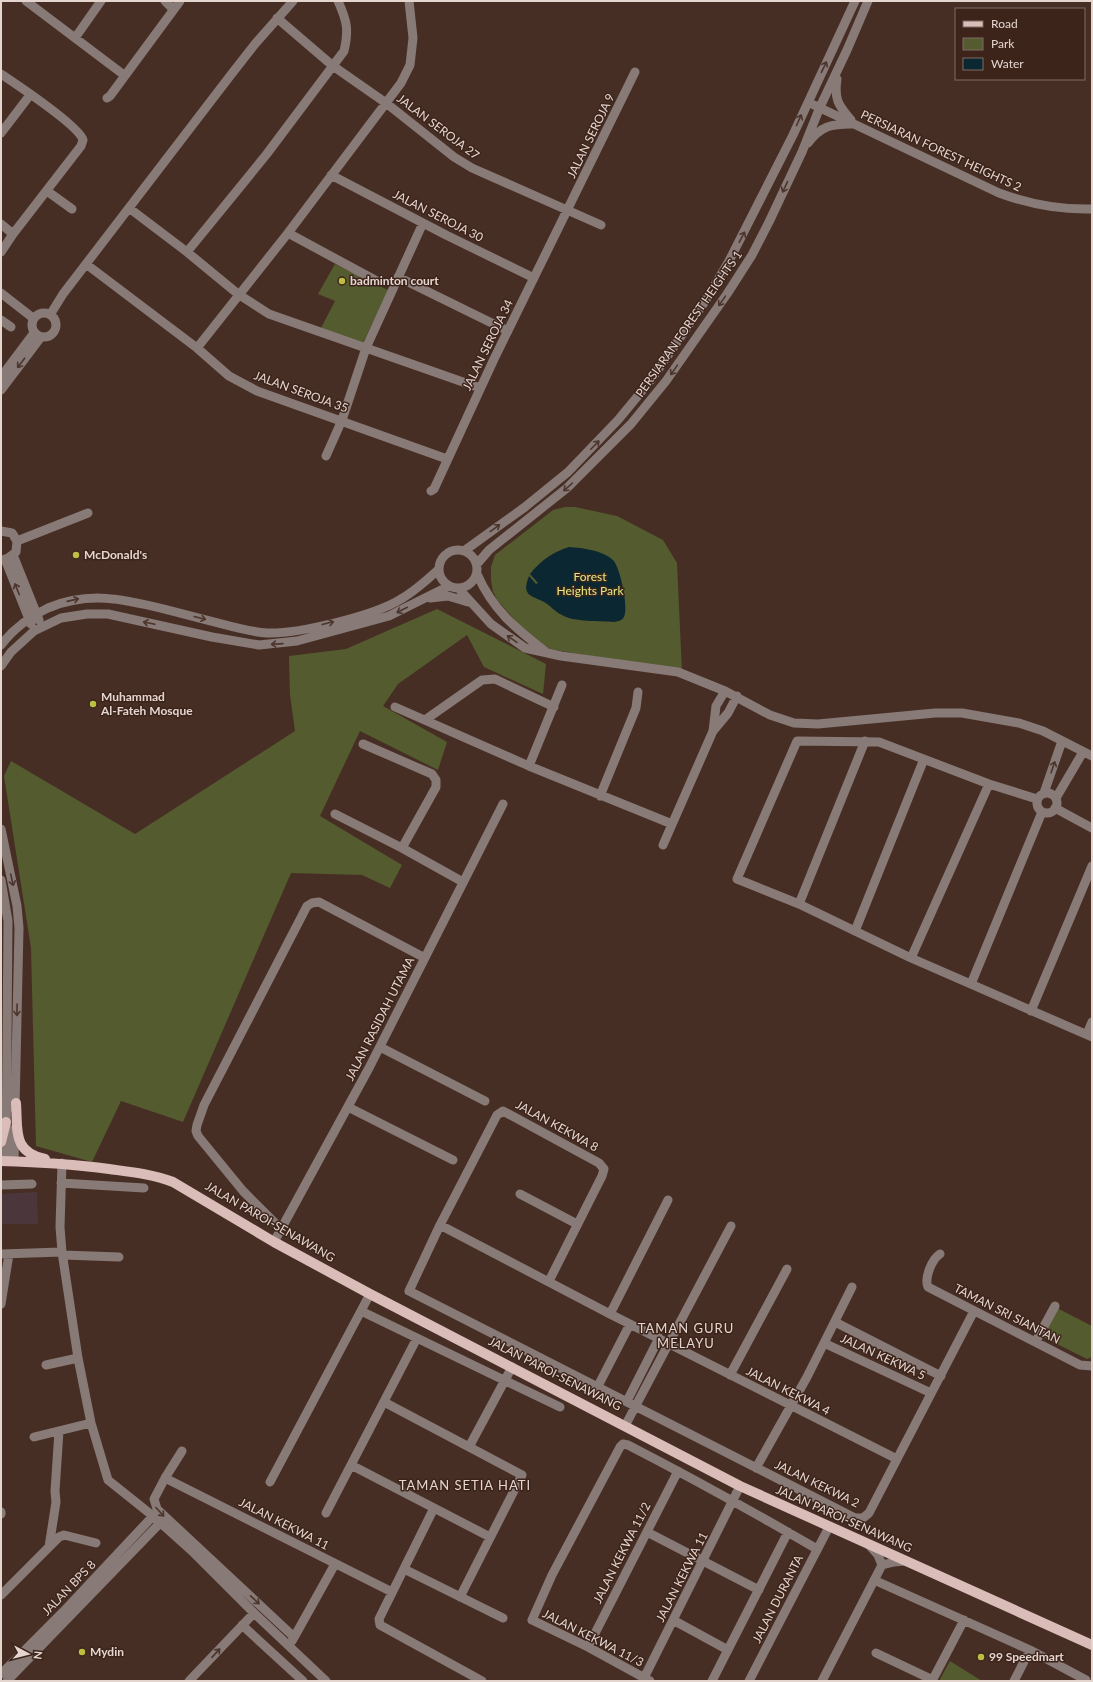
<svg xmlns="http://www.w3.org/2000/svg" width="1093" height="1682" viewBox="0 0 1093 1682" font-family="Lato,sans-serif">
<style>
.commercial{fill:#4b363b}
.green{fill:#545b2e}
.water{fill:#0b2832}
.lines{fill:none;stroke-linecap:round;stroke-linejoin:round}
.minor{stroke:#887a77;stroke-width:9}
.major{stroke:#dabdb9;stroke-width:10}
.oneway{stroke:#4b352d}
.poi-dot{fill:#bdbf43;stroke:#3c241b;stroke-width:1.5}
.labels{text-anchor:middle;stroke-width:3;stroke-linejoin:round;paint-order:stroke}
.street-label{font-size:12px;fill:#e5d5cf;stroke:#3c241b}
.poi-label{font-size:12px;font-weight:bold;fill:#e5d5cf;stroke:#3c241b;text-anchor:start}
.park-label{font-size:12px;fill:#dced87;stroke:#3c241b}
.neighbourhood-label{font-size:13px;letter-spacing:1px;fill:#e5d5cf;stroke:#3c241b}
</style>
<rect width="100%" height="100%" fill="#472e25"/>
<!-- commercial -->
<path class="commercial" d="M37,1192L38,1224H1V1194Z"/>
<!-- green -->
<path class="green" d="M335,264L388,290L362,345L320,330L335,301L318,294Z
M565,507H575L617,516L663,540L677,563L682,672L550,649L520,626L498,601L493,592L491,580V567L495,555L553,510Z
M437,609L546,664L543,694L484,667L467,635L398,684L383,706L447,742L438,770L360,731L320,816L402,865L390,888L362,875L291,873L183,1122L121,1101L92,1162L36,1146L31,948L4,776L11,761L135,834L295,731L290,695L289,656L346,649Z
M1057,1308L1092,1326V1357L1087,1359L1043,1337Z
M950,1661L982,1681H939Z"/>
<!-- water -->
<path class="water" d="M569,547C583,548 602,550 613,560C620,567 629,608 624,617C622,621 618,621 614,622C600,621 573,622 562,615C555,612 551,606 544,602C531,595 521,596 529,576L536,584L538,583L530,574C540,561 553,552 569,547Z"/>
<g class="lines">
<!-- minor -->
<path class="minor" d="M26,1L124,75
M165,1L173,9
M277,18L333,66L386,103L454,157L472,168L601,225
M75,38L101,1
M1,74C16,84 79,126 83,140L81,146L13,234L1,252
M837,79C834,99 838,105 851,120
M107,98L110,96L180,1
M814,105L999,193C1029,204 1059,210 1092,209
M1,133L30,95
M808,143C821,126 831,124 851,124
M331,175L446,235L534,278
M47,191L72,209
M129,208L187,252L238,294L269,314L480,388
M1,224L13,234
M288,233L375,280
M187,252L266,155L344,51C349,30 347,21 338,1
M86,264L197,348L229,376L257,391L447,459
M398,277L508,331
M1,293L33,318
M32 325a12 12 0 1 1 24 0a12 12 0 1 1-24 0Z
M50,315L63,294L230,76L255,44L293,1
M1,320L11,327
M197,348L288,233L401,83L410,65L413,38L409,1
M1,377L34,333
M1,390L41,337
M326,456L342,420L366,348L423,223
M431,491L434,489L494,359L635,72
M1,531L12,533L17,541L16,552L8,558
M17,541L88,513
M439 569a19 19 0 1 1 38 0a19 19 0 1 1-38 0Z
M464,551L525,507L568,472L618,420L651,380L706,300L729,261L793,135L855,1
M13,555L39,620
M5,559L31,624
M477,564L489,550L567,488L631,424L666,381L727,294L752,255L769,222L802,152L820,107L847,50L868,1
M477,574C493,610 515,628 545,651
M459,589L491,624L525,648L561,656L678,672L725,691L770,715L794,723L818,724L935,713H962L1019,723L1043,731L1092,756
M430,598L448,596L468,602
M1,645C14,628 29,617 48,608C89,591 123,599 164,609C183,614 203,619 222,624C237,628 252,632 267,633C298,634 374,616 401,599C415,591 427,580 439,569
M1,666L11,652L34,631L61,618L87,614H108L212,637L259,645L297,641L389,616L449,586
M395,707L529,766L672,824
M425,720L482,680L495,679L554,707
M713,731L716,706L725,691
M363,744L432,774L436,780V787L402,848
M529,766L562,685
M1037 803a10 10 0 1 1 20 0a10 10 0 1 1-20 0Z
M1044,793L1062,741
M600,796L636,708L638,692
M1056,798L1083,752
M1037,799L989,784L879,742L797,741L737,879L799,904L911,958L1092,1037
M1055,808L1092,828
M335,814L402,848L463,882
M1,829L17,906L19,928L15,1109
M663,845L713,731L728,713L737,696
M1,880L8,921L6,1161
M799,904L865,741
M855,931L924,759
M911,958L989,784
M971,984L1042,812
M1031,1011L1092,866
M1087,1034L1092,1022
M380,1047L485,1101
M348,1107L453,1160
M14,1161L15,1128
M62,1163L60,1227L62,1252L78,1358L91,1423L108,1480L153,1516L194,1553L254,1613L326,1681
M61,1183L144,1188
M1,1185L32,1184
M520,1194L577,1224
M440,1225L610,1314L897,1459
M281,1229L243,1191L198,1136L196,1131L197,1125L204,1105L307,906L312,903L319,902L425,958
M274,1242L369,1068L503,804
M1,1254L62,1252
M940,1254C932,1259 924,1278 928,1287L1080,1365L1092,1366
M63,1255L119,1257
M549,1281L602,1176L604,1169L599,1163L503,1111L497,1115L440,1225L409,1291L855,1518H863L869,1513L974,1311
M1,1304L9,1254
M361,1311L560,1407
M610,1314L668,1200
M835,1322L941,1376
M1036,1341L1055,1306
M824,1343L931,1393
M46,1365L78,1358
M730,1375L787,1269
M598,1386L630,1324
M627,1401L659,1338
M384,1402L522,1475L460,1597
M625,1426L731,1226
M34,1437L91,1423
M469,1447L512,1367
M182,1451L165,1478L154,1499L157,1509L294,1637
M351,1465L490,1537
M756,1468L807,1377L852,1287
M165,1478L392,1592
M270,1482L370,1294
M434,1508L379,1619L380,1625L482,1681
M1,1512V1514
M326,1513L417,1338
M647,1532L759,1590
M870,1546L878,1555L882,1565
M49,1547L56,1502L55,1491L59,1431
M404,1569L503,1618
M874,1580L1030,1650L1086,1680
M1,1595L59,1537L64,1535L96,1543
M673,1620L728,1650
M242,1625L303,1681
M292,1641L335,1564
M588,1647L678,1471
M876,1653L933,1680
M1,1674L63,1612L153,1516
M644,1678L740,1486
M7,1681L160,1523
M189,1681L254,1613
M650,1681L588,1647L532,1620L552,1575L620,1447L623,1444L628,1445C692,1478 755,1513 817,1549
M712,1681L788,1532
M749,1681L829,1527
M822,1681L882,1565L894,1562L905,1561
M932,1681L964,1620
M1014,1681L1030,1650"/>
<!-- major -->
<path class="major" d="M16,1103C18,1130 12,1152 45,1159
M1,1142L6,1122
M1,1161C37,1162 73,1164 109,1169C131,1172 152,1174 173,1182L274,1242L370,1294L740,1486L1092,1645"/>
</g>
<!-- one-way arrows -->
<defs><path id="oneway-shaft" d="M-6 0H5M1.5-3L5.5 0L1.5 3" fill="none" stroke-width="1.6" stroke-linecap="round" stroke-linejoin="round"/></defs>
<g class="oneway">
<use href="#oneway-shaft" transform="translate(824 67) rotate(-64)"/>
<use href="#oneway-shaft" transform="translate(799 120) rotate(-66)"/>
<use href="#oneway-shaft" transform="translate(785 187) rotate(115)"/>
<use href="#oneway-shaft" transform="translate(742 237) rotate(-62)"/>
<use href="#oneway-shaft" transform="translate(722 301) rotate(125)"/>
<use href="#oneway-shaft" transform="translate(21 363) rotate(127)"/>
<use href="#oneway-shaft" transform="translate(674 370) rotate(125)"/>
<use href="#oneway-shaft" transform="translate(595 445) rotate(-45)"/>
<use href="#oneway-shaft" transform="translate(568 487) rotate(138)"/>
<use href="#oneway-shaft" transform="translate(495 528) rotate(-36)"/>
<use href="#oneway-shaft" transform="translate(17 589) rotate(-112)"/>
<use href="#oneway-shaft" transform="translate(73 600) rotate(-13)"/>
<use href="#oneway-shaft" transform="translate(402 610) rotate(153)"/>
<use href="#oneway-shaft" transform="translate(200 618) rotate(14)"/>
<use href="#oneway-shaft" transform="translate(149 623) rotate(-168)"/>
<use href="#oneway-shaft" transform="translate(328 623) rotate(-14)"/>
<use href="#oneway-shaft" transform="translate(512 639) rotate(-145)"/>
<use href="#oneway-shaft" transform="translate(277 644) rotate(176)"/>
<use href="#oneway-shaft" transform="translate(1053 767) rotate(-71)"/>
<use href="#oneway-shaft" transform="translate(12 880) rotate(78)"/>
<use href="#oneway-shaft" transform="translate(17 1010) rotate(91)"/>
<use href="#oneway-shaft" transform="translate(160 1512) rotate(48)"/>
<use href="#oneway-shaft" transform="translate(255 1600) rotate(43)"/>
<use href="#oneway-shaft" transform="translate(216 1653) rotate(-47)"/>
</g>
<!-- markers -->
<g class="poi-dot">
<circle cx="342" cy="281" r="4"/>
<circle cx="76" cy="555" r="4"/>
<circle cx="93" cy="704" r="4"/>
<circle cx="82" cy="1652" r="4"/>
<circle cx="981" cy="1657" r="4"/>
</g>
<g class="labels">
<!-- street labels -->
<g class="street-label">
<text transform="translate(438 127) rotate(37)" y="4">JALAN SEROJA 27</text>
<text transform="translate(591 136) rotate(-64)" y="4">JALAN SEROJA 9</text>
<text transform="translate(941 151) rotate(25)" y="4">PERSIARAN FOREST HEIGHTS 2</text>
<text transform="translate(438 216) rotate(27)" y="4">JALAN SEROJA 30</text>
<text transform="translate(689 324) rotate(-55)" y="4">PERSIARAN FOREST HEIGHTS 1</text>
<text transform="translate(488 345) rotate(-64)" y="4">JALAN SEROJA 34</text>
<text transform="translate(301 392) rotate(20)" y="4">JALAN SEROJA 35</text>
<text transform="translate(380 1019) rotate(-63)" y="4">JALAN RASIDAH UTAMA</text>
<text transform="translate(557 1126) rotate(29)" y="4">JALAN KEKWA 8</text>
<text transform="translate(270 1222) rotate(30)" y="4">JALAN PAROI-SENAWANG</text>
<text transform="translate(1007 1314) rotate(27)" y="4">TAMAN SRI SIANTAN</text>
<text transform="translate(883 1357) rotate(25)" y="4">JALAN KEKWA 5</text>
<text transform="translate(555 1374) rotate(27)" y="4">JALAN PAROI-SENAWANG</text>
<text transform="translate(788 1391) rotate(27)" y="4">JALAN KEKWA 4</text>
<text transform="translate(817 1484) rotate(26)" y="4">JALAN KEKWA 2</text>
<text transform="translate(844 1519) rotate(24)" y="4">JALAN PAROI-SENAWANG</text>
<text transform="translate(284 1524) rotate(27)" y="4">JALAN KEKWA 11</text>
<text transform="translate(622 1553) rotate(-63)" y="4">JALAN KEKWA 11/2</text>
<text transform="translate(682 1577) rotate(-63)" y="4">JALAN KEKWA 11</text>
<text transform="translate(69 1588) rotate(-46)" y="4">JALAN BPS 8</text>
<text transform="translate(778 1599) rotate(-63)" y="4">JALAN DURANTA</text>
<text transform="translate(593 1638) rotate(27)" y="4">JALAN KEKWA 11/3</text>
</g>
<!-- poi labels -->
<g class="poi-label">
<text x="350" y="285">badminton court</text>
<text x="84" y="559">McDonald's</text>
<text x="101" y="701">Muhammad<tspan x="101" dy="14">Al-Fateh Mosque</tspan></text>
<text x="90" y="1656">Mydin</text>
<text x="989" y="1661">99 Speedmart</text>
</g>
<!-- park labels -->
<g class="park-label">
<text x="590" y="581">Forest<tspan x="590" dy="14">Heights Park</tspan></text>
</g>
<!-- neighbourhood labels -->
<g class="neighbourhood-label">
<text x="686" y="1333">TAMAN GURU<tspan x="686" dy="15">MELAYU</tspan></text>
<text x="465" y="1490">TAMAN SETIA HATI</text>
</g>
</g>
<!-- border -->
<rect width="1093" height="1682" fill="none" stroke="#e5d5cf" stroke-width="4"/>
<!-- legend -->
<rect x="955" y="8" width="130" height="72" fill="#3c241b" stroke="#806b63"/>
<rect x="963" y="21" width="20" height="6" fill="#dabdb9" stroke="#806b63"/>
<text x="991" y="28" font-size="12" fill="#e5d5cf">Road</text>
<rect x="963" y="38" width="20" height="12" fill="#545b2e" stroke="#806b63"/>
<text x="991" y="48" font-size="12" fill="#e5d5cf">Park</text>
<rect x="963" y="58" width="20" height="12" fill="#0b2832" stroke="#806b63"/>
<text x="991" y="68" font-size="12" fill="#e5d5cf">Water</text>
<!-- north arrow -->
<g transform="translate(28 1654) rotate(97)" stroke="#3c241b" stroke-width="3" paint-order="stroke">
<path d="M0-3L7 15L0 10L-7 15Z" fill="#e5d5cf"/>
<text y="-6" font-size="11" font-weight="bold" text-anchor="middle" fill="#e5d5cf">N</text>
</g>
</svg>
